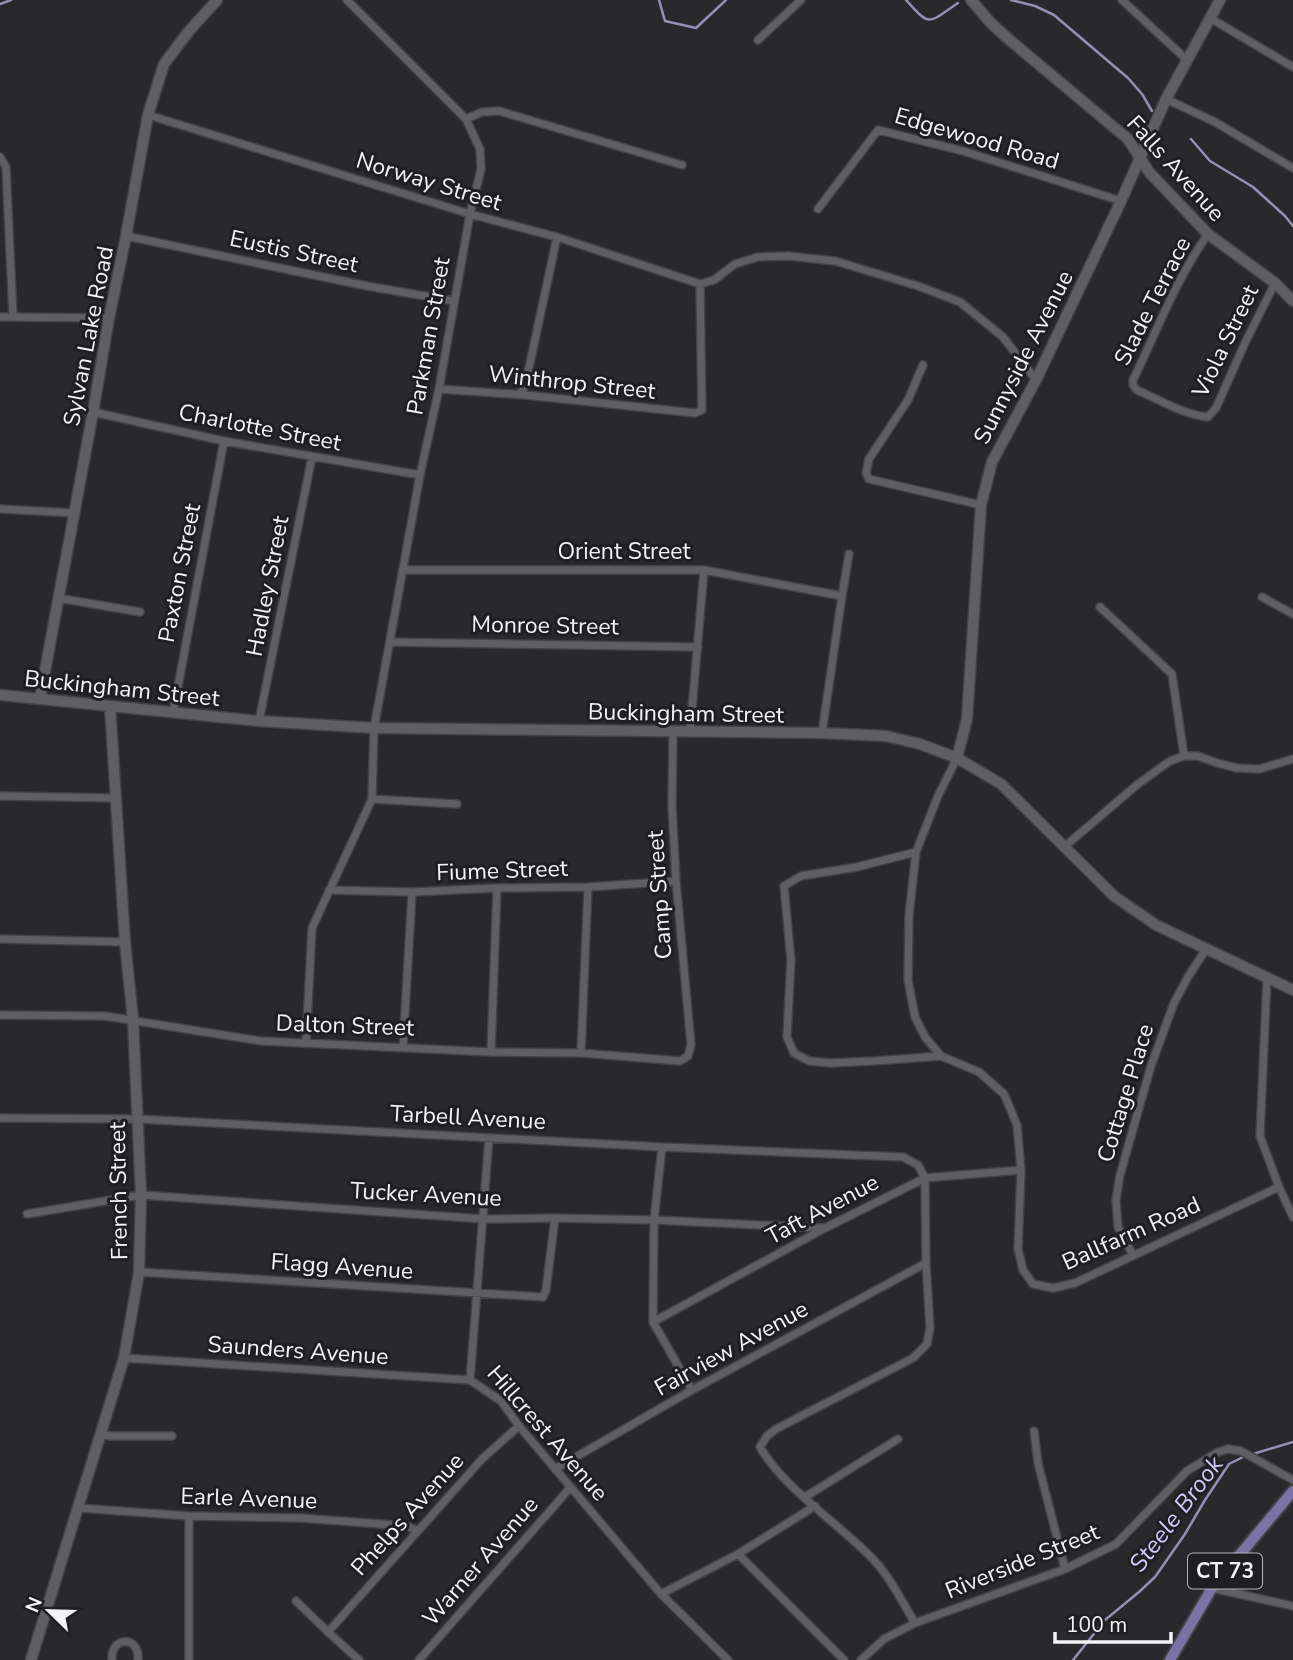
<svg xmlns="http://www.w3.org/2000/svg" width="1293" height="1660" viewBox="0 0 1293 1660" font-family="'Nunito Sans',sans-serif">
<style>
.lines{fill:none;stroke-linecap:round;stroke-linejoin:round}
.stream{stroke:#9590b3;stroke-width:2.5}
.street-casing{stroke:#434346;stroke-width:10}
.secondary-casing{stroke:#434346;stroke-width:13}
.primary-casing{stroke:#434346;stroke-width:14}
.street{stroke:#5f5e63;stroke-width:7}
.secondary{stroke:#5f5e63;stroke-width:10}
.primary{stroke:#7c72a6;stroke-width:10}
.labels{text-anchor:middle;stroke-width:6;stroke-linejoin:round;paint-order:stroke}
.shield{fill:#1f1f23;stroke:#b3b3b7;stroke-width:2}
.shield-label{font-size:21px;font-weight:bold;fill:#f3f3f6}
.street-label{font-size:23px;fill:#f3f3f6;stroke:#1f1f23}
.water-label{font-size:24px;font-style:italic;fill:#d0caf9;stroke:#1f1f23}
</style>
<rect width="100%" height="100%" fill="#29282d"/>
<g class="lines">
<!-- stream -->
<path class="stream" d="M659,0L665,21L696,28L726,0
M906,0C931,28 928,23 958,3
M1011,0L1035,6L1054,15L1128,78L1142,94L1152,111
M0,4L11,0
M1191,139L1210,161L1253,187L1285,216L1293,226
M1073,1660L1105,1620L1139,1592L1155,1577L1185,1534L1205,1500L1229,1464L1243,1457L1293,1442"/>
<defs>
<path id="street" d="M1122,0L1186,59
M1210,18L1293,67
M758,40L801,0
M1166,99L1215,122L1293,168
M148,115L470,214L557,237L700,284
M466,119L482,112L499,111L682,165
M0,157L6,167L13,316
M818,209L878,130L963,151L1121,201
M1208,234C1176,279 1157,331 1133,380V385L1137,390C1160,400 1184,415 1208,417L1216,408L1245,343L1275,283
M126,236L367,286L454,301
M700,284L714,280L735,264L758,257L788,256L835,261L918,286L960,302L1003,337L1036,380
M0,317L109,318
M923,365L908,400L869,459L866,473L869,479L981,505
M439,389L525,395L695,413L702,410L700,284
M519,394L523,390L526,382L557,237
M93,412L224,441L420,475
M0,509L74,513
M404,570H704L842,596
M1262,597L1293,614
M58,598L140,612
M1100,607L1172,674L1184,756
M390,642L698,647
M173,713L224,441
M259,721L312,457
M690,732L704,570
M822,733L842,596L849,554
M957,758L938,796L916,852L909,916L908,980L915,1017L925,1037L941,1056L979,1072L1004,1094L1017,1125L1021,1170L1018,1249L1023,1270L1033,1284L1053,1288L1075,1283L1279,1187
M0,796L115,798
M372,799L457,804
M1064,847L1138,784L1170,761L1184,756H1198L1217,763L1237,768L1259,769L1293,759
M916,852L857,867L801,876L784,886L791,960L787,1037L794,1053L809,1061L830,1063L874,1061L941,1056
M329,890L412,892L497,888L588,887L676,881
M0,939L125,942
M1267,978L1260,1136L1279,1187L1293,1217
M0,1015L105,1016L261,1041L491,1052L581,1053L680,1061L688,1056L691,1045L676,881L672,806L673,731
M306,1043L312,928L372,799L374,728L420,475L439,389L470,214L481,169L480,149L466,119L347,0
M403,1047L412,892
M491,1052L497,888
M581,1053L588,887
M0,1118L137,1119L662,1147L903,1157L918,1165L925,1178L926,1263L930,1328L927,1344L913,1358L776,1429L767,1436L760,1447C782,1486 836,1522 869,1555C888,1573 901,1600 915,1623
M489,1138L470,1380L501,1401L519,1426L661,1594L728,1660
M662,1147L654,1220L653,1322L692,1390
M27,1214L141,1195L484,1219L555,1218L654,1220L825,1228
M1133,1255L1118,1227L1116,1200L1120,1175L1151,1066L1174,1003L1188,977L1206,949
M139,1272L543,1297L546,1290L555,1218
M653,1322L825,1228L925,1178L1021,1170
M124,1358L470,1380
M1034,1431L1038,1463L1065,1569
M100,1434L110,1436H172
M555,1469L692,1390L926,1263
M805,1497L898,1439
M79,1508L189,1516L301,1518L407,1526L418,1531
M189,1516V1660
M738,1554L844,1660
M1212,1588L1293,1606
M661,1594L738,1554L815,1506
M296,1601L328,1632L359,1660
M328,1632L482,1459L519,1426
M112,1660C110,1636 140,1635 138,1660
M419,1660L570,1488
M861,1660L884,1639L915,1623L1065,1569L1116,1544L1187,1471L1218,1452L1228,1449L1241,1451L1293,1480"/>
<path id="secondary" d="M971,0L990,22L1006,37L1128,139L1149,172L1208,234L1275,283L1293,301
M0,695L259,721L374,728L822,733L886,736L920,744L957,758L1001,784L1114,896L1156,925L1293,990
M40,698L93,412L109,318L126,236L148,115L164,64L189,31L217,0
M957,758L967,719L981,505L992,462L1036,380L1121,201L1166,99L1220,0
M31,1660L124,1358L139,1272L141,1195L133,1020L125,942L110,706"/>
<path id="primary" d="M1170,1660L1212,1588L1293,1491"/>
</defs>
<!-- street casing -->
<use href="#street" class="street-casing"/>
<!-- secondary casing -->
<use href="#secondary" class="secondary-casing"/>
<!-- primary casing -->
<use href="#primary" class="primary-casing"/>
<!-- street -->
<use href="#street" class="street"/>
<!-- secondary -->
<use href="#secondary" class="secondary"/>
<!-- primary -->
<use href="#primary" class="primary"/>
</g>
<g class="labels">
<!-- shield labels -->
<rect class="shield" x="1188" y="1553.5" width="74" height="35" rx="5"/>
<g class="shield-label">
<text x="1225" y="1578">CT 73</text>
</g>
<!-- street labels -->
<g class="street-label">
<text transform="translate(977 138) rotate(16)" y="8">Edgewood Road</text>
<text transform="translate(1176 168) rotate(48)" y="8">Falls Avenue</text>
<text transform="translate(429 181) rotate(17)" y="8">Norway Street</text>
<text transform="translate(294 251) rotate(12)" y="8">Eustis Street</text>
<text transform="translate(1152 301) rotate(-63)" y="8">Slade Terrace</text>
<text transform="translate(88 336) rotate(-79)" y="8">Sylvan Lake Road</text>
<text transform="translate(428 336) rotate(-80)" y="8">Parkman Street</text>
<text transform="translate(1225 341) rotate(-64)" y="8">Viola Street</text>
<text transform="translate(1023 357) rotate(-63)" y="8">Sunnyside Avenue</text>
<text transform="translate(572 382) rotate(6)" y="8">Winthrop Street</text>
<text transform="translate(260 427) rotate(11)" y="8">Charlotte Street</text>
<text x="624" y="559">Orient Street</text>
<text transform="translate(179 573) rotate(-79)" y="8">Paxton Street</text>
<text transform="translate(267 586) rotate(-79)" y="8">Hadley Street</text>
<text transform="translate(545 625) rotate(1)" y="8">Monroe Street</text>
<text transform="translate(122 688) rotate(6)" y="8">Buckingham Street</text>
<text transform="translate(686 713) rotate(1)" y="8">Buckingham Street</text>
<text transform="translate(502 870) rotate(-2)" y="8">Fiume Street</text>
<text transform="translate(659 895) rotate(-94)" y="8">Camp Street</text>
<text transform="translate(345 1025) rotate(2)" y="8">Dalton Street</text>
<text transform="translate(1125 1093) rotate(-73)" y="8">Cottage Place</text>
<text transform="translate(468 1117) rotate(3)" y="8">Tarbell Avenue</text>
<text transform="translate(118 1191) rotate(-91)" y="8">French Street</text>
<text transform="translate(426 1194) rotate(3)" y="8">Tucker Avenue</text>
<text transform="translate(822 1209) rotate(-28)" y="8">Taft Avenue</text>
<text transform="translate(1131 1233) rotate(-24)" y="8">Ballfarm Road</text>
<text transform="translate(342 1266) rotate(4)" y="8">Flagg Avenue</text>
<text transform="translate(731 1348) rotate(-29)" y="8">Fairview Avenue</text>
<text transform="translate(298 1350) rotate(4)" y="8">Saunders Avenue</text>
<text transform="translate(548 1433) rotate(49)" y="8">Hillcrest Avenue</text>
<text transform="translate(249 1498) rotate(2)" y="8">Earle Avenue</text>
<text transform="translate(407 1514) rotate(-48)" y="8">Phelps Avenue</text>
<text transform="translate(480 1561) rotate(-49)" y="8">Warner Avenue</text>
<text transform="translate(1022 1561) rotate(-22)" y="8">Riverside Street</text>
</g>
<!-- water labels -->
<g class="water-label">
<text transform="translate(1176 1514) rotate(-53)" y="8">Steele Brook</text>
</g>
</g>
<!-- north arrow -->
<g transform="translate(49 1611) rotate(293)" stroke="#1f1f23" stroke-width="5" paint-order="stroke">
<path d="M0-5L12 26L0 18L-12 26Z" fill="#f3f3f6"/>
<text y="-10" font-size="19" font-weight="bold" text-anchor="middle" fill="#f3f3f6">N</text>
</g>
<!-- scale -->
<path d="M1055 1632v10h116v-10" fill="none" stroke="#f3f3f6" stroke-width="3.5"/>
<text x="1066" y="1632" font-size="21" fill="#f3f3f6" stroke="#1f1f23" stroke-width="5" paint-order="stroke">100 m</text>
</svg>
